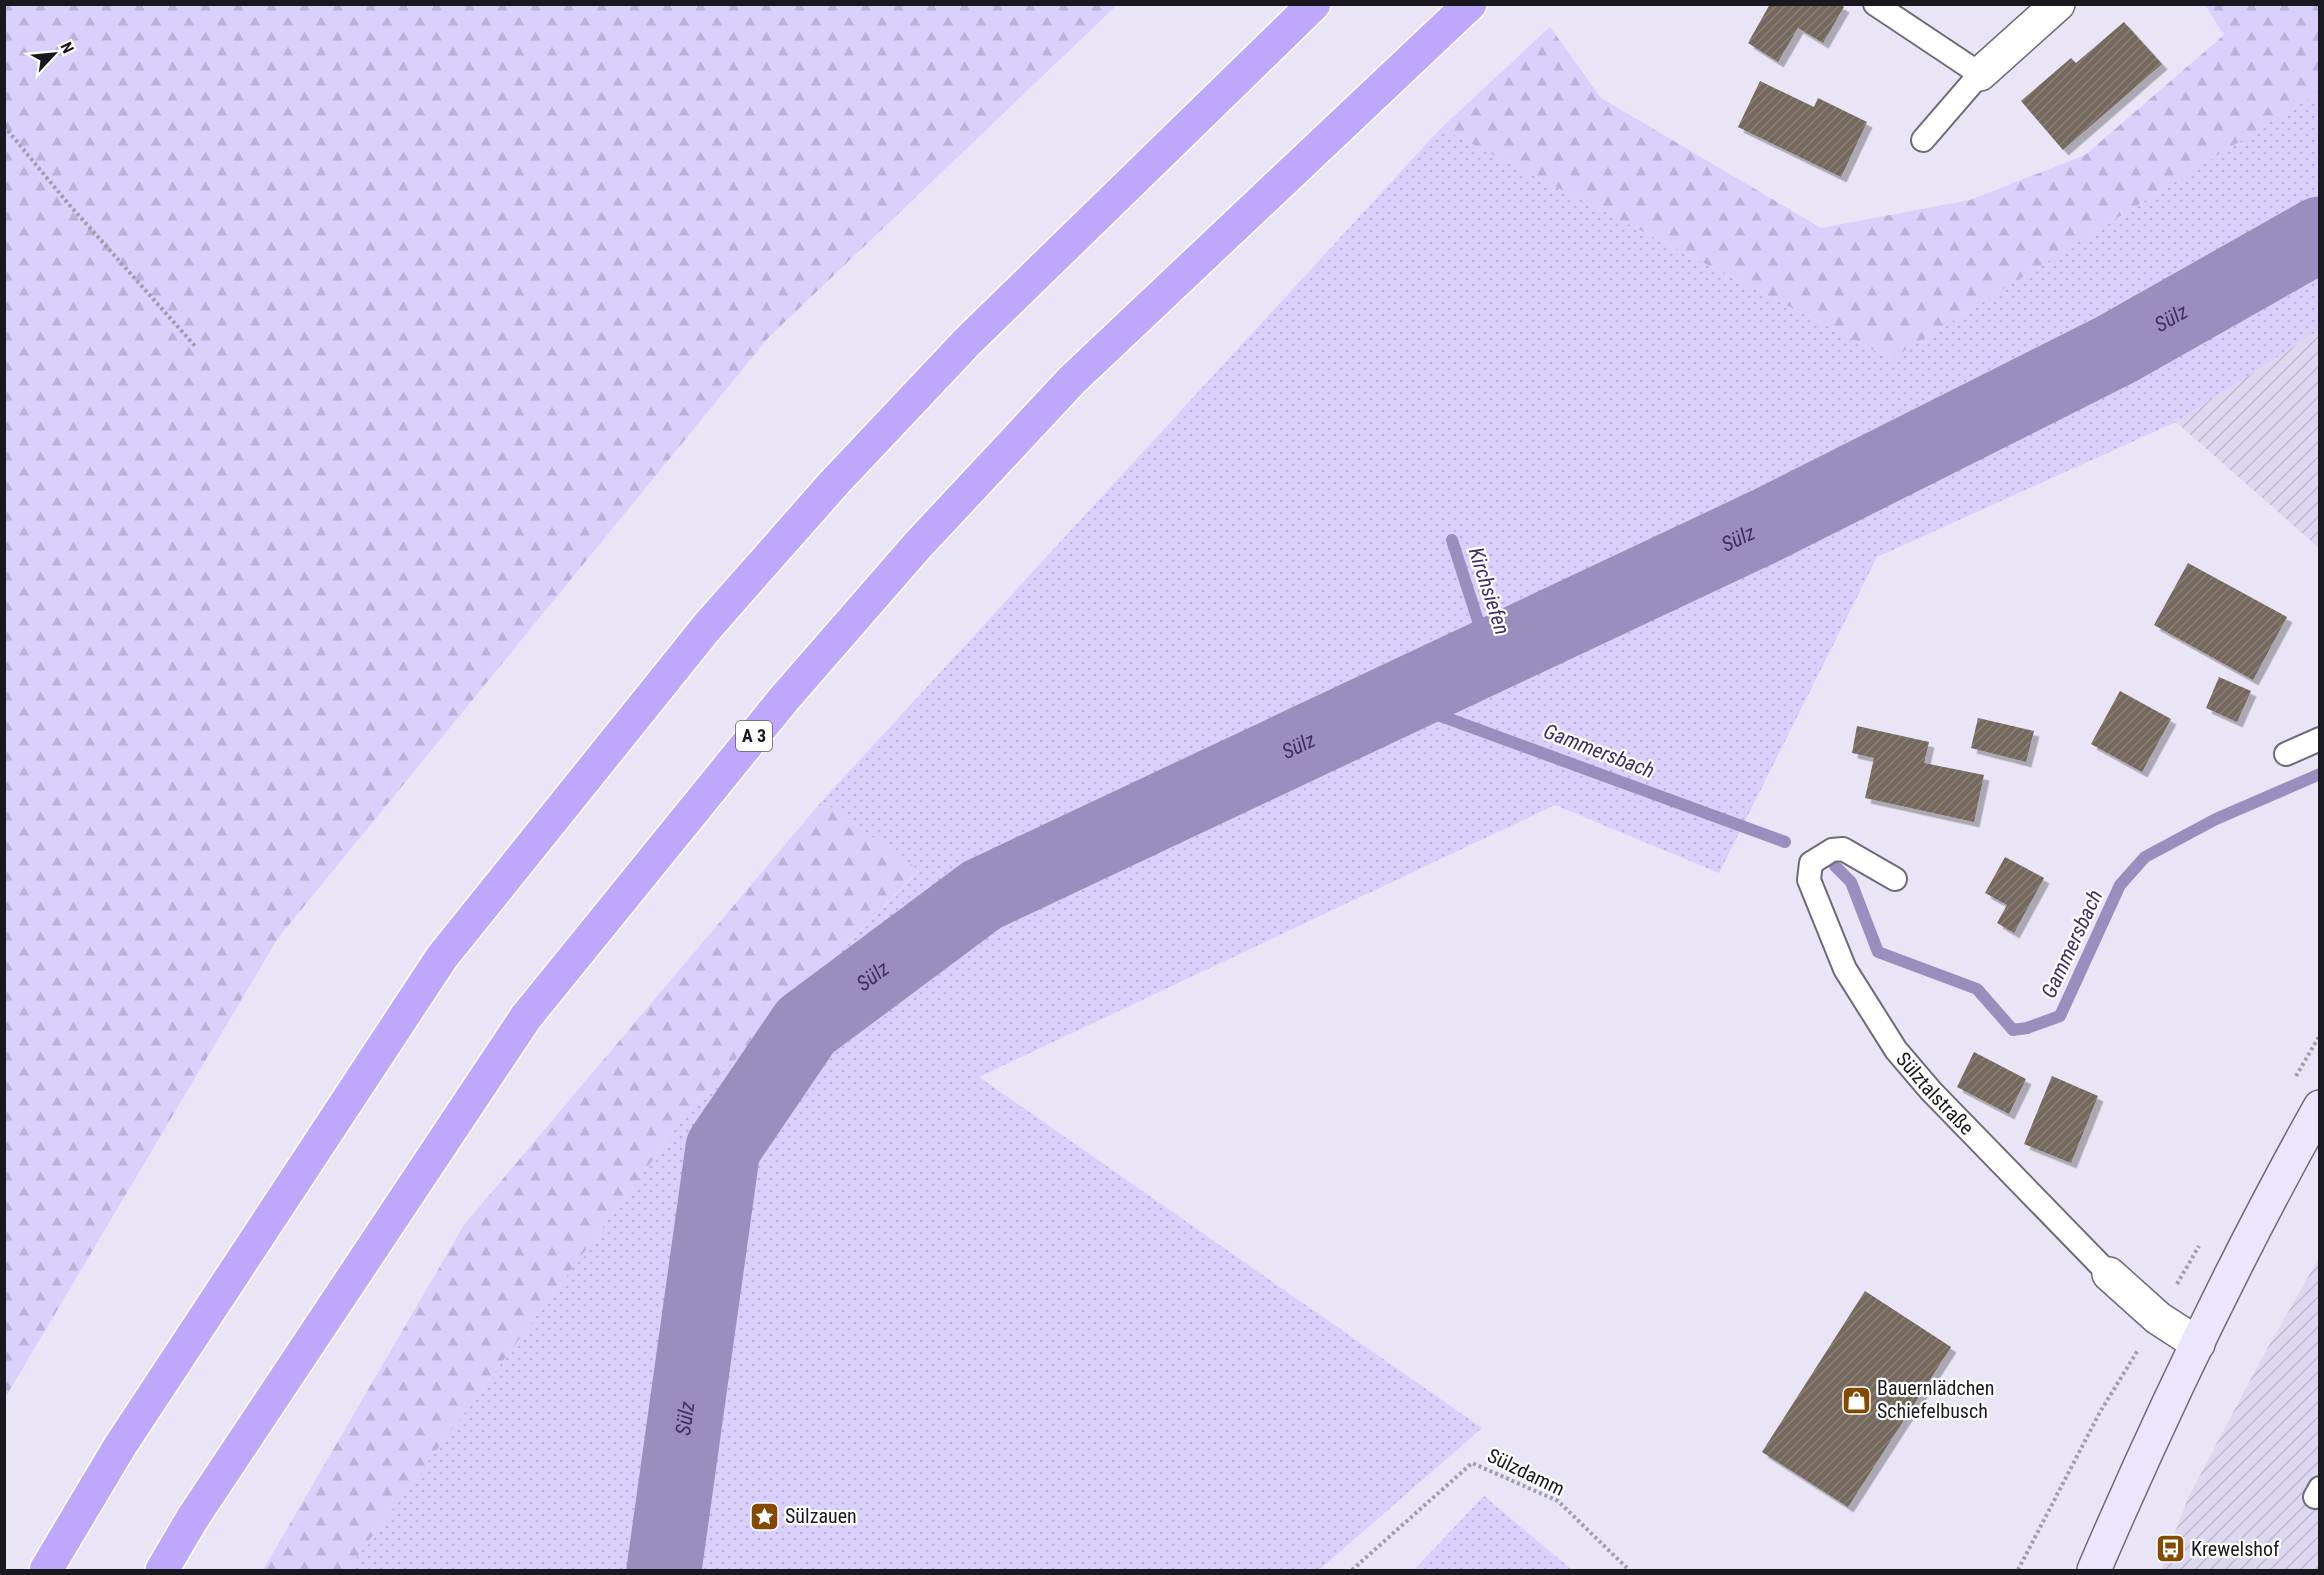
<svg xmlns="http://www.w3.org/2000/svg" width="2324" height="1575" viewBox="0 0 2324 1575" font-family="'Roboto Condensed',sans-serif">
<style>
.industrial{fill:url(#industrial-furrows)}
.grass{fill:url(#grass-dots)}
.forest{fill:url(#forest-firs)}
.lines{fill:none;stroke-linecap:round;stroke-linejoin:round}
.stream{stroke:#9a8ebe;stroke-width:12}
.river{stroke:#9a8ebe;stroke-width:75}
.building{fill:url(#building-hatch);filter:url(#shadow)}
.lane-casing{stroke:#6d6a79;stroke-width:26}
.street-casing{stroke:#6d6a79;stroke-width:36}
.secondary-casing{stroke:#6d6a79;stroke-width:36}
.highway-casing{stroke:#fff;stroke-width:36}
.path{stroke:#a19eac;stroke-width:4;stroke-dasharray:3 3;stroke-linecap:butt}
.lane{stroke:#fff;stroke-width:22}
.street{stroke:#fff;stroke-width:33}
.secondary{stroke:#ece5fe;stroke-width:33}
.highway{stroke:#bea8fb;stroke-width:33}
.labels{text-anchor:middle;stroke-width:4.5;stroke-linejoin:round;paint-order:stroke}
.shield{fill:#fff;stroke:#5e5d62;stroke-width:1.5}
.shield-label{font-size:18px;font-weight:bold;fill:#19181e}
.street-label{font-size:20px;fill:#19181e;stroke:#fff}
.poi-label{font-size:20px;fill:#19181e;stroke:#fff;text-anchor:start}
.water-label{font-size:21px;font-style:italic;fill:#402d69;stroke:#fff}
</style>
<defs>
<pattern id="industrial-furrows" width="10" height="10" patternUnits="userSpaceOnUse" patternTransform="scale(1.5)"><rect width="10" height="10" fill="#ddd8f0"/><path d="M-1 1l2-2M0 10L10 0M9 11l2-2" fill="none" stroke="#bdb9cd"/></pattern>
<pattern id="grass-dots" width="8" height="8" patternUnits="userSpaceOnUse" patternTransform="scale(1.5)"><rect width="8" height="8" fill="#dad0fc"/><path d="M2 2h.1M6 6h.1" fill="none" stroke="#bab2d8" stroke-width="1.8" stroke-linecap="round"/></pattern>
<pattern id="forest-firs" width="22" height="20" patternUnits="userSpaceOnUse" patternTransform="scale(1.5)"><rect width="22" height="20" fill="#dad0fc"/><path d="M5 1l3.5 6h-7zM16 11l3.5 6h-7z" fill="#bab2d8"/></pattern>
<pattern id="building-hatch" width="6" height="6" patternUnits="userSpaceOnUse" patternTransform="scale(1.5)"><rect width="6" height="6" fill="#74675c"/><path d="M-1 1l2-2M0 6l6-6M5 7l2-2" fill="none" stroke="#898079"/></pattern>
<filter id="shadow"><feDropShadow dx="5.5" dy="5.5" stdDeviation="0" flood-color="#0004"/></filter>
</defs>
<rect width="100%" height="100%" fill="#e9e5f6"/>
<!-- industrial -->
<path class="industrial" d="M2319,330V548L2176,422Z
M2319,1258V1570H2161L2188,1498L2263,1356Z"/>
<!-- grass -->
<path class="grass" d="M2319,92V330L2176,422L1877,557L1719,873L1555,805L979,1077L1482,1428L1319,1570H347L705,1090L919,871L822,801L1441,128L1891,359Z
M1484,1496L1572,1570H1414Z"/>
<!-- forest -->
<path class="forest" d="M5,4L1117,5L768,338L278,938L5,1398Z
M2205,5H2319V92L1891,359L1441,128L1550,27L1601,98L1821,228L1970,200L2085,155L2224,35Z
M822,801L919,870L705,1090L347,1570H263L464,1225Z"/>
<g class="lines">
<!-- stream -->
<path class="stream" d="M1452,540L1489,655
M1399,697L1430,712L1785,842
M1835,866L1851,882L1878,952L1977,989L2013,1030L2027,1028L2060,1016L2120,885L2145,857L2216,819L2320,774"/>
<!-- river -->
<path class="river" id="s1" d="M664,1570L723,1148L806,1026L982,895L1765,526L2115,350L2320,234"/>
</g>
<!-- building -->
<path class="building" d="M1770,4H1839L1844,7L1823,43L1798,28L1778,62L1748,43Z
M2124,22L2162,64L2063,150L2021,101L2071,58L2076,63Z
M1760,81L1814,107L1818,98L1867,122L1841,177L1738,127Z
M2188,563L2287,617L2253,680L2154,625Z
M2219,677L2251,691L2237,722L2206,708Z
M2120,691L2171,719L2142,772L2091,744Z
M1978,718L2034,731L2026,762L1971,748Z
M1857,726L1929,742L1924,763L1984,775L1974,822L1865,798L1874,758L1852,753Z
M2005,857L2044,878L2014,933L1997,923L2007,905L1985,893Z
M1974,1052L2026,1079L2009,1114L1957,1087Z
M2052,1076L2098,1096L2071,1163L2024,1144Z
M1865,1291L1951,1347L1848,1507L1762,1452Z"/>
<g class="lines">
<defs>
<g id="lane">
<path d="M1875,4L1980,74L1923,140"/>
<path d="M2286,754L2320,739"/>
<path id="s2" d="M1895,879L1843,849L1832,850L1811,863L1809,880L1845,969L1896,1050L1931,1091L2109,1274"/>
<path d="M2315,1497L2320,1488"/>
</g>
<path id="street" d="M1980,74L2058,4
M2109,1274L2158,1318L2198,1344"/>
<path id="secondary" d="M2094,1570C2162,1412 2236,1257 2320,1107"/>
<path id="highway" d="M46,1570L120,1446L442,957L707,627L834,483L968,341L1314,4
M162,1570L192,1519L526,1017L783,700L917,546L1072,380L1470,4"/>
</defs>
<!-- lane casing -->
<use href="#lane" class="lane-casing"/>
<!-- street casing -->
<use href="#street" class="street-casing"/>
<!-- secondary casing -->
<use href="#secondary" class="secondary-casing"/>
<!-- highway casing -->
<use href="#highway" class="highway-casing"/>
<!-- path -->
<path class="path" d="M4,126L66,201L195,346
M2296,1076L2320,1035
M2177,1284L2199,1246
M1352,1570L1472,1463L1558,1501L1629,1570
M2018,1570L2100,1412L2138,1350"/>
<!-- lane -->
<use href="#lane" class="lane"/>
<!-- street -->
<use href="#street" class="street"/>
<!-- secondary -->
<use href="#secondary" class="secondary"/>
<!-- highway -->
<use href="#highway" class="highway"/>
</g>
<!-- icons -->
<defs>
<symbol id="shop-square" viewBox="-11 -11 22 22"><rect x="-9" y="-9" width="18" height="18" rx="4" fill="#844b00" stroke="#fff"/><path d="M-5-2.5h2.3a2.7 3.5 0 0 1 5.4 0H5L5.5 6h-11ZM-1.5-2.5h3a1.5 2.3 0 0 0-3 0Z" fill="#fff"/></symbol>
<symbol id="sight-square" viewBox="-11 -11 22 22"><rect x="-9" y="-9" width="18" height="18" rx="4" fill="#844b00" stroke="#fff"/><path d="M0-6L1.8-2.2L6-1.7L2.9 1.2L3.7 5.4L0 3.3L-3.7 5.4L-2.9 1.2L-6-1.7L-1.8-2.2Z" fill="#fff"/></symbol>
<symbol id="bus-square" viewBox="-11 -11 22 22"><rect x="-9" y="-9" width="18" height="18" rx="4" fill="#844b00" stroke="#fff"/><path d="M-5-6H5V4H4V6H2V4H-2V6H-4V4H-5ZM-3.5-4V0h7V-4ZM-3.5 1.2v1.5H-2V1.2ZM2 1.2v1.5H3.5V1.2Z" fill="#fff"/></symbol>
</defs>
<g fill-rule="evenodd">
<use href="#shop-square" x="1840" y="1384" width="33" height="33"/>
<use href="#sight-square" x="748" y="1500" width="33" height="33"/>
<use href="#bus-square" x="2154" y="1532" width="33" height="33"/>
</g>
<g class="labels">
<!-- shield labels -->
<rect class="shield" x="736" y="721" width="36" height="30" rx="4.5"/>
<g class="shield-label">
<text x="754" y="742">A 3</text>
</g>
<!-- street labels -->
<g class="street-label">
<text dy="7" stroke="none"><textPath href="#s2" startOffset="363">Sülztalstraße</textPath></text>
<text transform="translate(1526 1472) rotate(26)" y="7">Sülzdamm</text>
</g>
<!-- poi labels -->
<g class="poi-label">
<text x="1877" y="1395">Bauernlädchen<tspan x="1877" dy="23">Schiefelbusch</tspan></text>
<text x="785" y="1523">Sülzauen</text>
<text x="2191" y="1556">Krewelshof</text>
</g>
<!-- water labels -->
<g class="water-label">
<text dy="7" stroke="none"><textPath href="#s1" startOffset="2115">Sülz</textPath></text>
<text dy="7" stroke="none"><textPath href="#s1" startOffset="1629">Sülz</textPath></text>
<text transform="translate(1489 591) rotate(72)" y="7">Kirchsiefen</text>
<text dy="7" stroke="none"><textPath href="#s1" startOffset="1143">Sülz</textPath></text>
<text transform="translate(1599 751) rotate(21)" y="7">Gammersbach</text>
<text transform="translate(2072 944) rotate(-65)" y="7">Gammersbach</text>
<text dy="7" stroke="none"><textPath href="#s1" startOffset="657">Sülz</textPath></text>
<text dy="7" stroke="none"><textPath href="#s1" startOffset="153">Sülz</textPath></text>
</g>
</g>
<!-- border -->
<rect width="2324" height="1575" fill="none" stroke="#19181e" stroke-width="12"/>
<!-- north arrow -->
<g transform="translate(54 54) rotate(64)" stroke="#ffffff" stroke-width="4.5" paint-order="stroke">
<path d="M0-4.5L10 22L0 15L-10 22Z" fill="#19181e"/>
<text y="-9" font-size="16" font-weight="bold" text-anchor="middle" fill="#19181e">N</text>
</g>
</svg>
